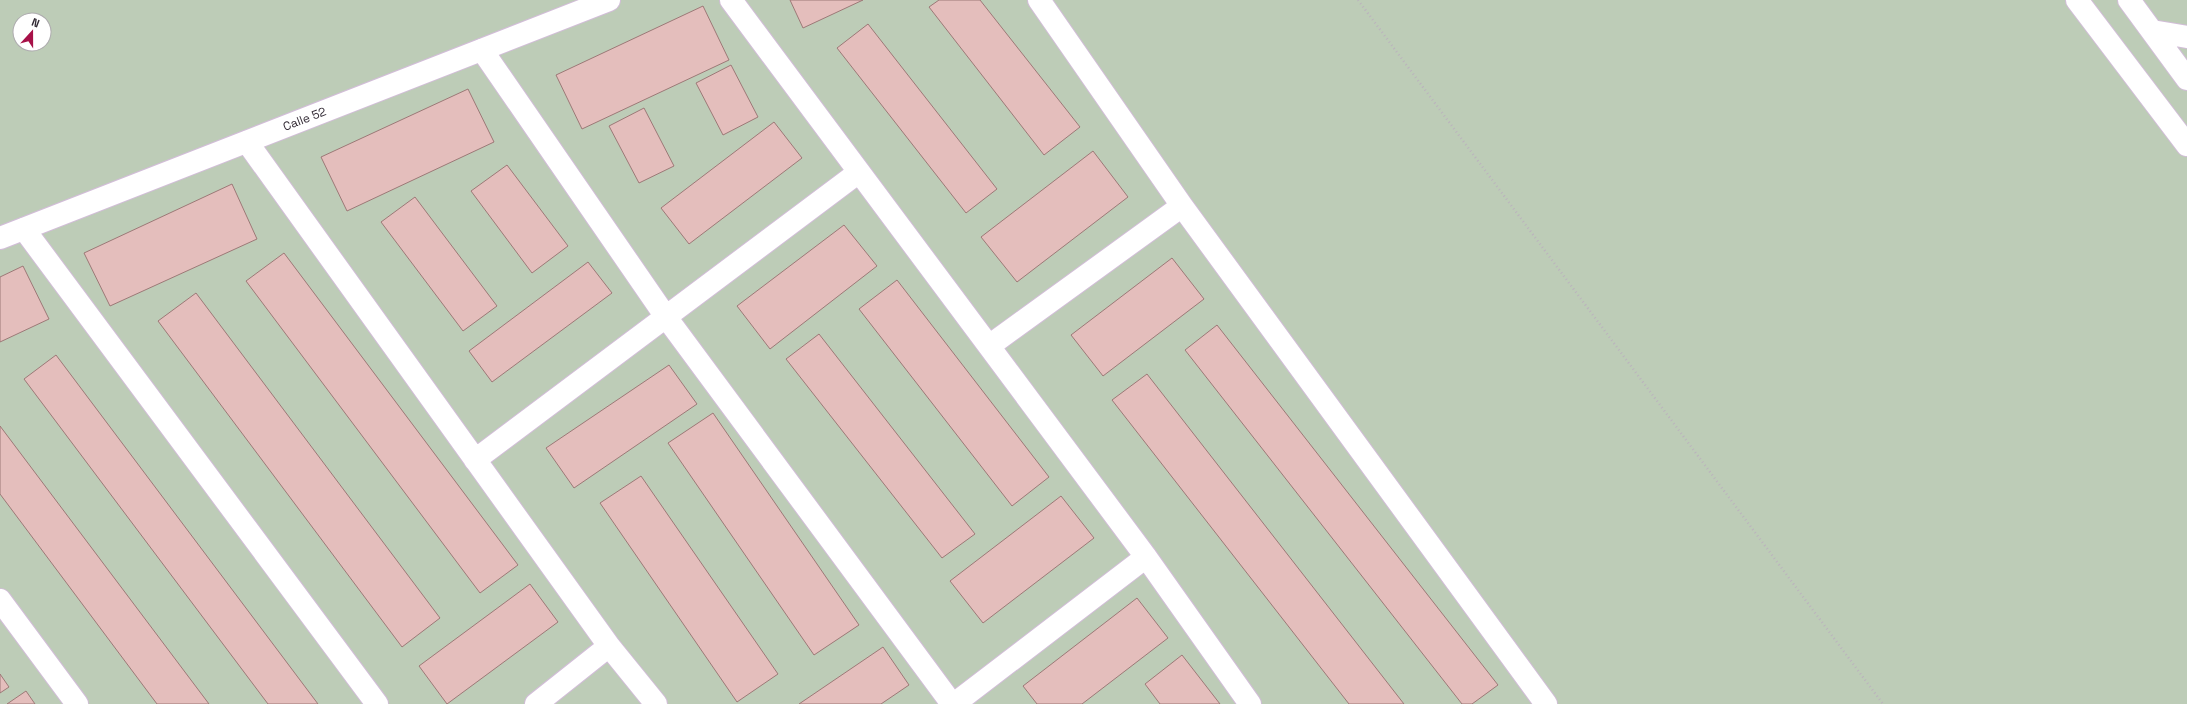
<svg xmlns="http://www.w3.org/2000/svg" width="2187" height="704" viewBox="0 0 2187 704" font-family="'Space Grotesk',sans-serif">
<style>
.green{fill:#bdccb7;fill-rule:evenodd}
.building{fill:#e4bebc;stroke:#9c7977}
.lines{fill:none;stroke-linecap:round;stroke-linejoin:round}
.minor-casing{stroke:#d2bdd8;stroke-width:24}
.tertiary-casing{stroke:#d2bdd8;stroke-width:24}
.path{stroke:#bbb3bd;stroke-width:2.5;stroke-dasharray:1 3;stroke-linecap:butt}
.minor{stroke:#fff;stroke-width:22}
.tertiary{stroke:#fff;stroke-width:22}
.labels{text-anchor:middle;stroke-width:3;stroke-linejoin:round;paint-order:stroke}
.street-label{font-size:12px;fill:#332b35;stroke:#fff}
</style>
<rect width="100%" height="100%" fill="#faf1fc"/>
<!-- green -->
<path class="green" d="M0,0H2187V704H0ZM20,20H44V44H20Z"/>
<!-- building -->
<path class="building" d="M790,0H863L803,28Z
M939,0H980L1080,127L1044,155L929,7Z
M703,6L729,60L582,129L556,75Z
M868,24L997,189L966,213L837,48Z
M731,65L758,117L723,135L696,83Z
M468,89L494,142L347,211L321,157Z
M644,108L674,166L639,183L609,126Z
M774,122L802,158L689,244L661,208Z
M1093,151L1128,197L1017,282L981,237Z
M507,165L568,246L532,273L471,191Z
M232,184L257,239L110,306L84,253Z
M415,197L497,306L463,331L381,222Z
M844,225L877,266L770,349L737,306Z
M284,253L518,565L480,593L246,281Z
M1172,258L1204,299L1103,376L1071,335Z
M588,262L612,293L492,382L469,351Z
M23,266L49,319L0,342V277Z
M897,280L1049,477L1012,506L859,309Z
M196,293L440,618L402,647L158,321Z
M1217,325L1498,685L1472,704H1462L1185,350Z
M819,334L975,534L942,558L786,359Z
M56,355L318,704H268L24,379Z
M669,365L697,404L574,488L546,448Z
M1147,374L1404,704H1349L1112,400Z
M713,413L859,625L814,655L668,443Z
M0,426L209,704H157L0,494Z
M641,476L778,674L737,702L600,503Z
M1061,496L1094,538L983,623L950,581Z
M530,584L558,622L447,704L419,666Z
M1137,598L1168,638L1082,704H1037L1023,686Z
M883,647L909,685L881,704H799Z
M1182,655L1220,704H1160L1145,684Z
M0,674L9,687L0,693Z
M26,691L35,704H7Z"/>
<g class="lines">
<defs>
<path id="minor" d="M731,0L1146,557L1250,704
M1039,0L1182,206L1546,704
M2077,0L2187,145
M2129,0L2187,79
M2152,31L2187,37
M482,50L666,317L952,704
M247,142L609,646L656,704
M24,229L377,704
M989,346L1182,206
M475,460L859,172
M0,600L77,704
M536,704L609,646
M954,704L1146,557"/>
<g id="tertiary">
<path id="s1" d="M0,238L609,0"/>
</g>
</defs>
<!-- minor casing -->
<use href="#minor" class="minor-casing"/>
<!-- tertiary casing -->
<use href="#tertiary" class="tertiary-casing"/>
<!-- path -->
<path class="path" d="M1358,0L1883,704"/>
<!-- minor -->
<use href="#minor" class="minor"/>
<!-- tertiary -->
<use href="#tertiary" class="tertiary"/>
</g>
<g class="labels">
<!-- street labels -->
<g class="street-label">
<text dy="4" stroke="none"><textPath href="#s1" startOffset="327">Calle 52</textPath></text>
</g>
</g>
<!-- north arrow -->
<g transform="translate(32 32) rotate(21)"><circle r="19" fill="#ffffff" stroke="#adaaae"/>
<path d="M0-3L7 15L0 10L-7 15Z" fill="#a71148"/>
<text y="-6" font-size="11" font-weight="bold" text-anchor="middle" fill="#332b35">N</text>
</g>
</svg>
